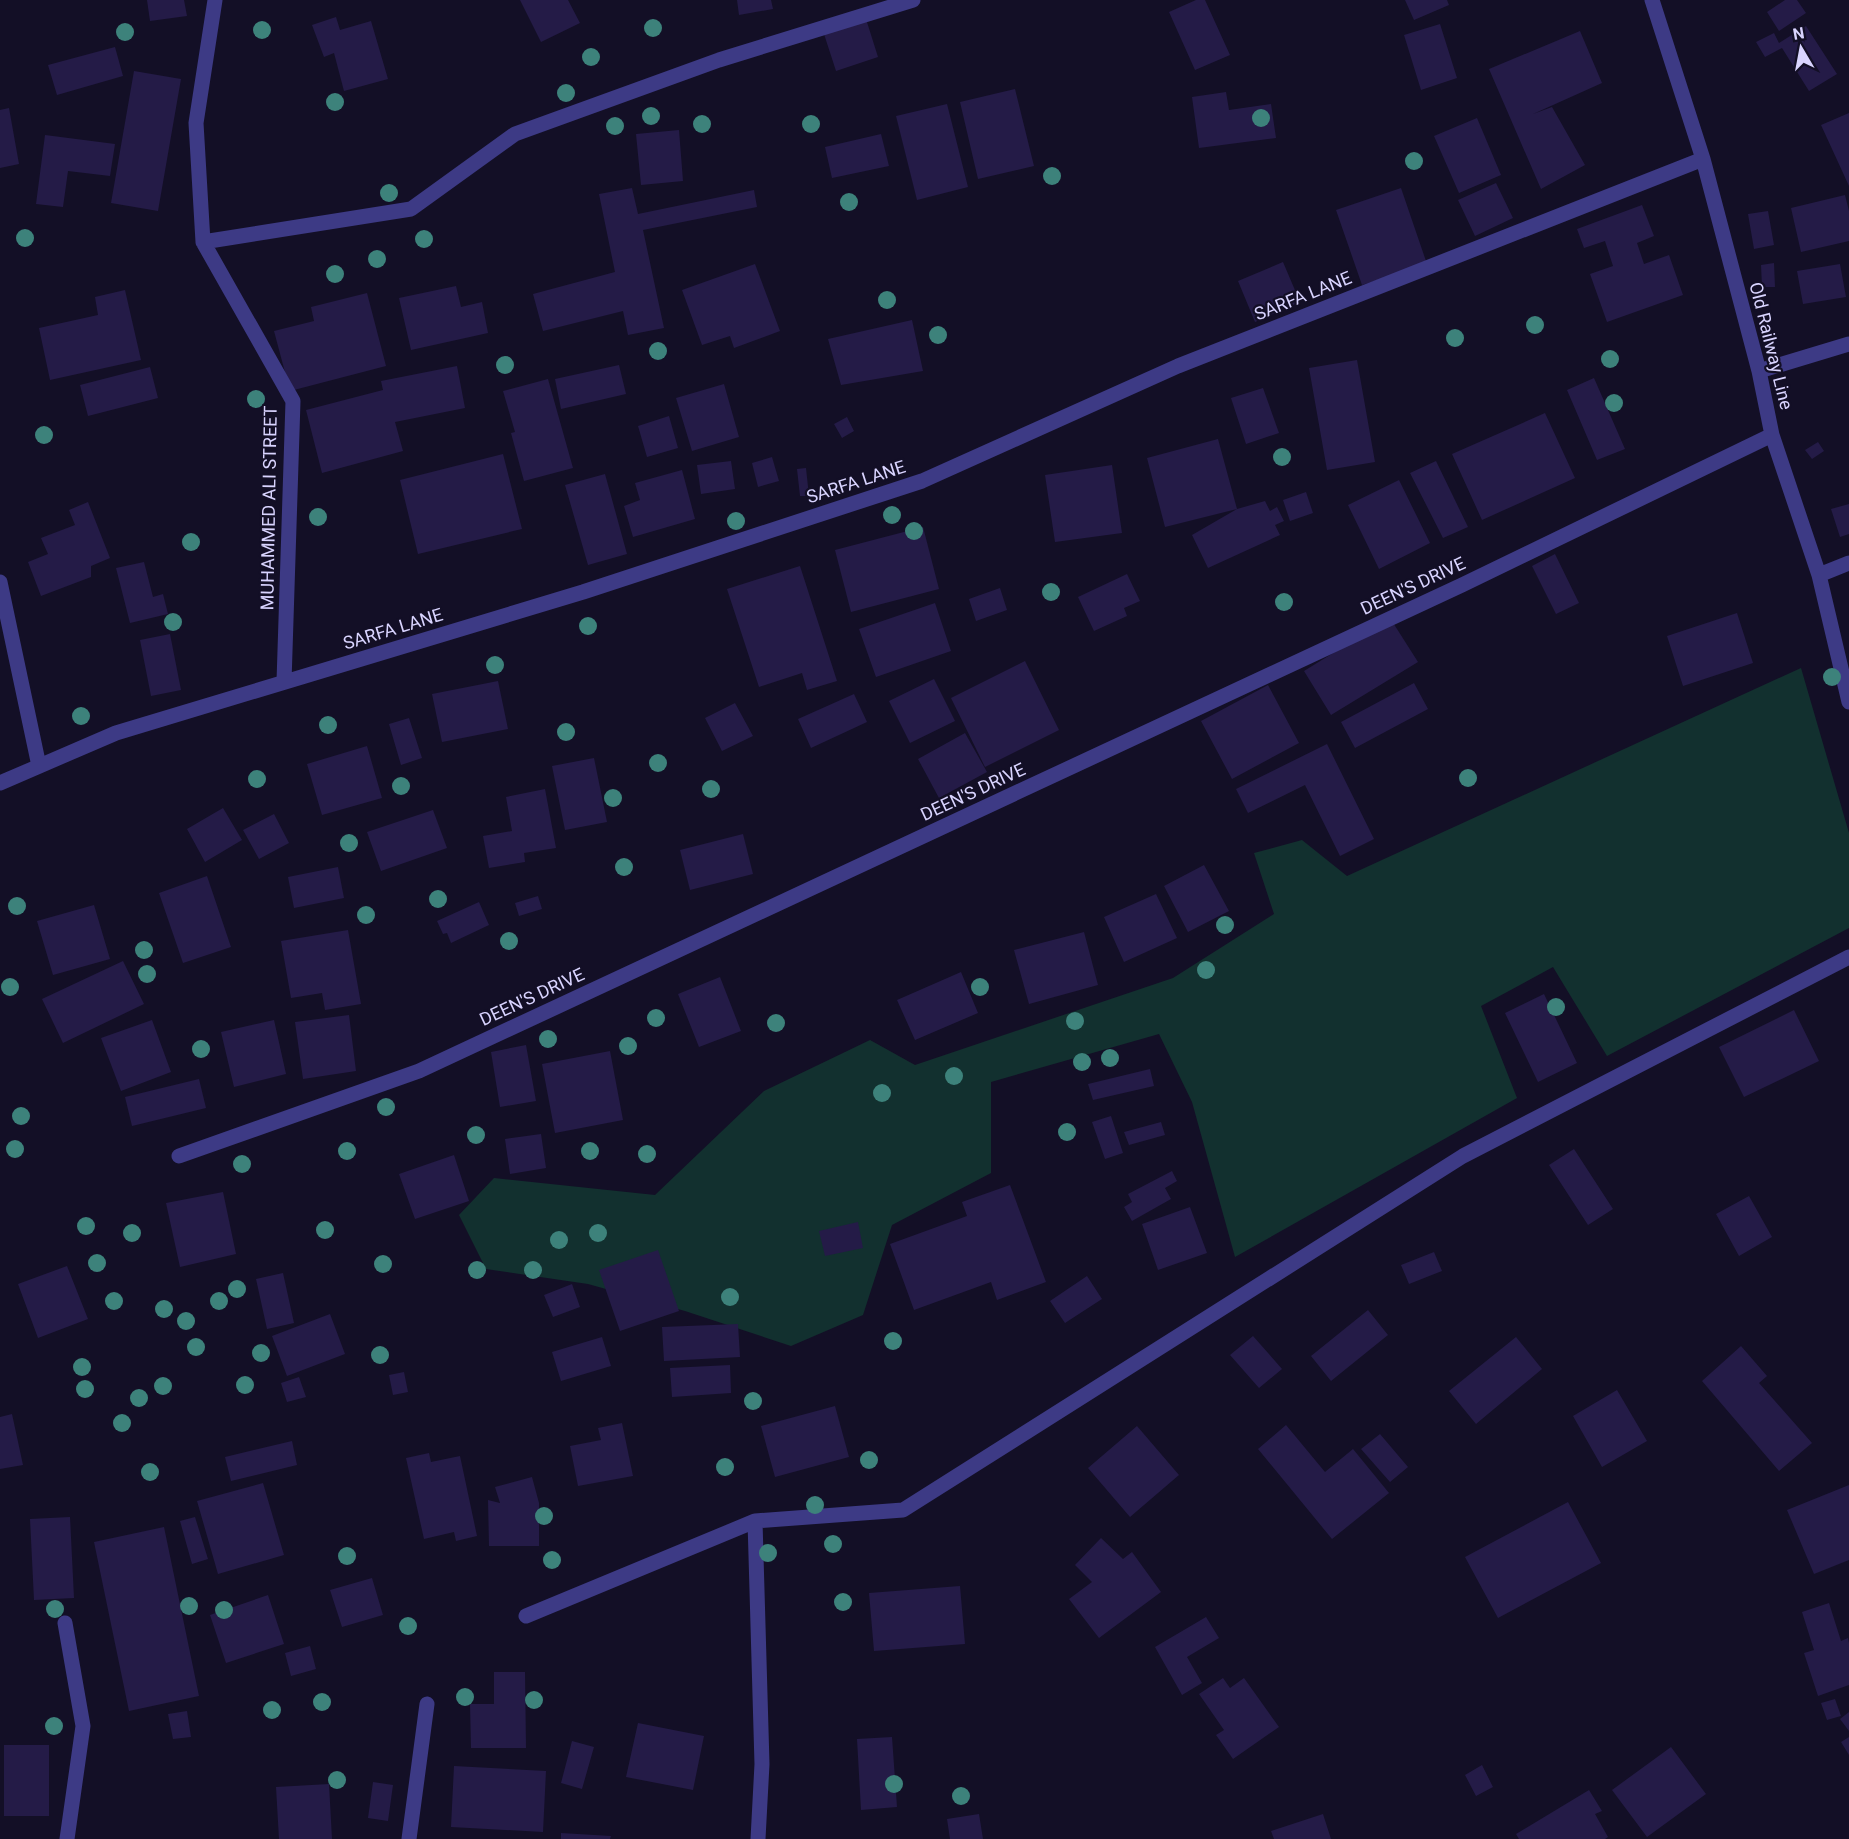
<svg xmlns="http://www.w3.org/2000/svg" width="1849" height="1839" viewBox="0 0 1849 1839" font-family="Roboto,sans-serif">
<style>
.green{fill:#12302f}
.building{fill:#241b47}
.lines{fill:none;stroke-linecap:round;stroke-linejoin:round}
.street{stroke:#3d3a85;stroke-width:15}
.tree{fill:#3d827b}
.labels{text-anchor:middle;stroke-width:4.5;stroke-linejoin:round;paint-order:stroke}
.street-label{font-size:18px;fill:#d9d4ff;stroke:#130f26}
</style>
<rect width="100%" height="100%" fill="#130f26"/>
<!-- green -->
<path class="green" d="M1801,668L1849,833V928L1607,1056L1553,967L1481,1006L1517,1098L1235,1257L1192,1102L1159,1034L991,1082V1173L892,1225L863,1315L791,1346L685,1311L588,1284L486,1269L459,1215L494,1178L655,1195L764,1091L870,1040L915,1065L1173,978L1274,914L1254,853L1302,840L1347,876Z"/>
<!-- building -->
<path class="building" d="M147,0H184L187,16L150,21Z
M520,0H568L580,23L541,42Z
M737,0H771L773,9L739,15Z
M1196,0H1205L1230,55L1195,70L1169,12Z
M1405,0H1447L1449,5L1414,20Z
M1785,0H1797L1806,13L1779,31L1767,12Z
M336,17L340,30L371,21L388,79L344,91L334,53L324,57L312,25Z
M866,19L878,57L836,71L824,34Z
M1440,24L1457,78L1421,90L1404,35Z
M1806,26L1837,74L1809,91L1782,48L1765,57L1756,42L1774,33L1779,43Z
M1580,31L1602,83L1533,114L1552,107L1585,165L1541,189L1489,69Z
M115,47L123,76L57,95L48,65Z
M134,71L181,79L158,211L111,203Z
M1015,89L1034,166L978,179L960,102Z
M1226,92L1229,110L1271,104L1276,138L1199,148L1192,97Z
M947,104L968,187L917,200L896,116Z
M9,108L19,164L0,168V110Z
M1849,113V186L1821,125Z
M1477,118L1501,175L1459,193L1434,136Z
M679,130L683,181L641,185L636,134Z
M881,134L889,166L832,178L825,147Z
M45,135L115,144L110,176L68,171L63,207L36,204Z
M1496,183L1513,218L1475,236L1458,200Z
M632,188L638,214L754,190L757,207L643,230L664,328L628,335L623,311L543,331L533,294L615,272L599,194Z
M1401,188L1427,264L1362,285L1336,210Z
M1845,195L1849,211V241L1801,252L1791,208Z
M1642,205L1654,236L1637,243L1644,264L1669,255L1683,295L1607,322L1590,274L1613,266L1605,241L1584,248L1577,229Z
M1768,211L1774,245L1754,249L1748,214Z
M1283,262L1300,302L1255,322L1238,281Z
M1774,263L1775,287H1762L1761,265Z
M755,264L780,331L734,348L730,336L702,345L682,290Z
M1840,264L1846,297L1803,304L1797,271Z
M456,286L461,307L482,302L488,333L411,350L399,298Z
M125,290L141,360L50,380L39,328L98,315L95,297Z
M367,293L386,366L290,391L274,331L314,321L311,307Z
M912,320L923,371L841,385L828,339Z
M1357,360L1375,462L1327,470L1309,368Z
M619,365L626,394L561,409L555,379Z
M457,366L465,408L395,422L403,451L322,473L306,410L383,390L381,381Z
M150,367L158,398L88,416L80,385Z
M1594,378L1625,449L1597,460L1567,390Z
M548,379L573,468L524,481L511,433L515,432L503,391Z
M724,384L739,437L692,451L676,398Z
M1263,388L1279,433L1246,444L1231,398Z
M1545,413L1575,478L1482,520L1452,454Z
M669,416L678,448L647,457L638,426Z
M847,417L854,431L842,438L834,424Z
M1218,439L1237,509L1165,527L1147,458Z
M1818,442L1824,451L1812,459L1805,450Z
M503,454L522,529L418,554L400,480Z
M772,457L779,481L758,487L752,463Z
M731,461L735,489L701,494L697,465Z
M1436,461L1468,527L1443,538L1410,473Z
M1112,465L1122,533L1055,542L1045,475Z
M806,468L809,496H800L797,469Z
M682,470L695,519L633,537L624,506L640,500L635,483Z
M605,474L627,554L588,565L565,485Z
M1399,480L1430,543L1379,569L1348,505Z
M1306,492L1313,513L1290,521L1283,500Z
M1265,501L1270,511L1277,507L1284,521L1275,525L1280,535L1208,568L1192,535L1237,509Z
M88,502L110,558L91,566V577L41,596L28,562L48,554L41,538L75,525L69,510Z
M1849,504V534L1840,537L1831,509Z
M923,527L939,589L851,612L835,550Z
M1555,554L1579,603L1556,614L1532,566Z
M144,562L153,597L163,594L168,614L130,623L116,568Z
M800,566L837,681L807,690L802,673L759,687L727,589Z
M1127,574L1140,601L1124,608L1127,616L1094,631L1078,597Z
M1000,588L1007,610L976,621L969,599Z
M935,603L951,651L876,677L859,629Z
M1737,613L1753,663L1683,686L1667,636Z
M1390,618L1418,662L1331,715L1304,671Z
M170,634L181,690L151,696L140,640Z
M1025,661L1059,730L985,767L951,698Z
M934,679L955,721L910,743L889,701Z
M498,681L508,729L442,742L432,694Z
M1414,683L1428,709L1355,748L1341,722Z
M1268,685L1299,743L1232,779L1201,721Z
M854,694L867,722L811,748L798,719Z
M735,703L753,736L722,751L705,718Z
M409,718L422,758L401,765L389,724Z
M965,733L987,772L939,798L918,759Z
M1327,744L1374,839L1340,856L1305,785L1248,813L1236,789Z
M367,746L382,798L322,815L307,764Z
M594,758L607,822L565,830L552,766Z
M545,789L556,848L524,853L525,862L489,868L483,836L512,831L506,797Z
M223,808L242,840L205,862L187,829Z
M433,810L447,848L381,871L367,832Z
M274,814L289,843L259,859L243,830Z
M743,834L753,874L690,890L680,850Z
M1204,865L1229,911L1188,932L1164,886Z
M338,867L344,898L294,908L288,877Z
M207,876L231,947L183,963L159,893Z
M1156,894L1177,938L1124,962L1104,917Z
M538,896L542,909L519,916L515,903Z
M479,902L489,925L451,943L447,933L443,934L437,921Z
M94,905L110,959L53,975L37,921Z
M348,930L361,1004L325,1010L322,993L291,998L281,941Z
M1084,932L1098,985L1029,1004L1014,950Z
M123,961L144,1004L63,1043L42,999Z
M961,972L978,1013L915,1040L897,1000Z
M720,977L741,1031L699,1047L678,994Z
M1544,994L1577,1063L1538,1082L1505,1013Z
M1794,1010L1819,1061L1744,1097L1719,1047Z
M349,1015L356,1071L303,1079L295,1022Z
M152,1020L171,1072L121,1091L101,1038Z
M274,1020L286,1074L234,1087L221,1032Z
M526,1045L536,1101L500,1107L491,1052Z
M610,1051L623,1120L555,1133L542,1064Z
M1150,1069L1154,1086L1093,1100L1088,1084Z
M199,1079L206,1108L132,1126L125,1097Z
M1111,1116L1123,1153L1105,1159L1092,1122Z
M1161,1122L1165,1135L1129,1145L1124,1132Z
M541,1134L546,1168L510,1174L505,1139Z
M1574,1149L1613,1209L1588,1225L1549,1165Z
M454,1155L469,1201L415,1219L399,1174Z
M1172,1171L1177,1181L1165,1188L1171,1199L1132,1221L1124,1207L1132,1202L1128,1194Z
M1010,1185L1046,1282L997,1300L991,1282L914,1310L890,1244L967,1216L962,1202Z
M223,1192L236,1254L180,1267L166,1203Z
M1749,1196L1772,1237L1739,1256L1716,1214Z
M1190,1207L1207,1253L1158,1270L1142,1224Z
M858,1222L863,1248L825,1256L819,1231Z
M658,1250L679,1311L620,1331L599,1270Z
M1434,1252L1442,1271L1409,1284L1401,1265Z
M67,1266L88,1319L38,1338L18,1284Z
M283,1273L294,1323L267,1329L256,1279Z
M1087,1276L1102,1299L1065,1323L1050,1301Z
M572,1284L580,1307L553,1317L544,1295Z
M1368,1310L1388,1335L1331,1381L1311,1356Z
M330,1314L345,1354L287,1376L272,1336Z
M738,1324L740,1357L664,1361L662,1327Z
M1253,1336L1282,1369L1259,1388L1230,1355Z
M602,1337L611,1366L561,1381L552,1352Z
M1516,1337L1542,1369L1476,1424L1449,1391Z
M1741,1346L1767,1376L1759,1383L1812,1443L1779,1471L1702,1381Z
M730,1365L731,1393L672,1397L670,1368Z
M404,1372L408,1392L393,1395L389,1375Z
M299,1377L306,1397L287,1402L281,1383Z
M1617,1390L1647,1441L1602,1467L1573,1416Z
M835,1406L849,1457L775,1477L761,1426Z
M12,1414L23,1465L0,1469V1417Z
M622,1423L633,1476L578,1486L570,1446L601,1440L598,1428Z
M1286,1425L1325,1472L1353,1449L1389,1493L1332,1539L1258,1449Z
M1137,1426L1179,1475L1130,1517L1088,1468Z
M1380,1434L1408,1467L1390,1482L1361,1449Z
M292,1441L297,1465L231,1481L225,1457Z
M429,1453L431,1462L460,1456L477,1536L456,1541L454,1532L424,1539L406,1458Z
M532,1477L539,1503V1546H489L488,1500L500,1503L495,1487Z
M263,1483L284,1555L218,1574L197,1501Z
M1849,1485V1560L1814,1574L1787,1510Z
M1568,1502L1601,1563L1498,1618L1465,1557Z
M70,1517L74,1598L34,1600L30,1519Z
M195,1517L208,1559L192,1564L180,1521Z
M164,1527L199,1696L129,1711L94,1542Z
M1101,1538L1123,1559L1132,1552L1161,1592L1099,1638L1069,1599L1092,1582L1075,1565Z
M372,1578L383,1615L342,1627L330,1590Z
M960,1586L965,1644L874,1651L869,1593Z
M268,1595L284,1644L226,1663L210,1615Z
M1829,1603L1841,1641L1848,1638L1849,1643V1685L1818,1696L1804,1653L1814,1650L1802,1612Z
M1206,1617L1219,1638L1187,1657L1202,1683L1182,1695L1155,1647Z
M310,1646L316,1669L291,1676L285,1653Z
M494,1672H525L526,1748H471L470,1704H494Z
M1223,1678L1230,1688L1244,1678L1279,1727L1233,1759L1216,1735L1224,1730L1199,1694Z
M1835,1699L1841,1716L1827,1720L1821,1703Z
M187,1711L191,1737L173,1739L168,1714Z
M1849,1712V1731L1840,1719Z
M638,1723L704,1736L693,1790L626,1777Z
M892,1737L897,1807L861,1810L857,1739Z
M1849,1737V1755L1841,1742Z
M572,1741L594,1747L582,1789L561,1783Z
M4,1745H49V1816H4Z
M1671,1747L1706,1794L1647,1837L1612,1790Z
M1482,1765L1493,1787L1476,1796L1465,1775Z
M454,1766L546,1771L543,1832L451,1827Z
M373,1782L393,1785L388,1821L368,1818Z
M329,1784L332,1839H279L276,1787Z
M1589,1790L1602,1811L1595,1814L1608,1837L1605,1839H1519L1516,1834Z
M979,1814L983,1839H950L947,1819Z
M1323,1814L1331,1839H1274L1271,1831Z
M561,1833L611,1836L610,1839H561Z"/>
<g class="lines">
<!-- street -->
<path class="street" d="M215,0L196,123L203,242L293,401L284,682
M1652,0L1703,159L1759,371L1772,435L1819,575L1849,702
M203,242L411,209L515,134L719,60L913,0
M1759,371L1849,344
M1819,575L1849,563
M0,582L39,766
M0,783L116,733L583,592L922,481L1178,366L1703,159
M179,1156L419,1071L1462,585L1772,435
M755,1521L762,1764L758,1839
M526,1616L755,1521L903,1510L1463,1156L1849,957
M65,1623L83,1726L67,1839
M409,1839L427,1704"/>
</g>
<!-- trees -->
<g class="tree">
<circle cx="653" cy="28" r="9"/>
<circle cx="262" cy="30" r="9"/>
<circle cx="125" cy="32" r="9"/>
<circle cx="591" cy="57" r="9"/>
<circle cx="566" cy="93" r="9"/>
<circle cx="335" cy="102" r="9"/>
<circle cx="651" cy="116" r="9"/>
<circle cx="1261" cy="118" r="9"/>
<circle cx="702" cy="124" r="9"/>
<circle cx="811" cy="124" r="9"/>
<circle cx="615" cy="126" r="9"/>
<circle cx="1414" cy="161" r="9"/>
<circle cx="1052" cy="176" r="9"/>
<circle cx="389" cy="193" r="9"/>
<circle cx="849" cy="202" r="9"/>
<circle cx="25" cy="238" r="9"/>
<circle cx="424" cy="239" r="9"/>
<circle cx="377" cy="259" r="9"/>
<circle cx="335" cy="274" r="9"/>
<circle cx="887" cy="300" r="9"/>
<circle cx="1535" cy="325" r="9"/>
<circle cx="938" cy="335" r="9"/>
<circle cx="1455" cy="338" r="9"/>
<circle cx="658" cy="351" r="9"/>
<circle cx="1610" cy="359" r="9"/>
<circle cx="505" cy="365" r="9"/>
<circle cx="256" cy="399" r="9"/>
<circle cx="1614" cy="403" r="9"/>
<circle cx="44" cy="435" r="9"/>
<circle cx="1282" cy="457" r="9"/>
<circle cx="892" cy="515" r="9"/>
<circle cx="318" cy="517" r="9"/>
<circle cx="736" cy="521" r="9"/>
<circle cx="914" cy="531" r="9"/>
<circle cx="191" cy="542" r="9"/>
<circle cx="1051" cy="592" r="9"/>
<circle cx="1284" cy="602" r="9"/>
<circle cx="173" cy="622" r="9"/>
<circle cx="588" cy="626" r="9"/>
<circle cx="495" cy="665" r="9"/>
<circle cx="1832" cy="677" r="9"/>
<circle cx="81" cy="716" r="9"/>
<circle cx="328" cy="725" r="9"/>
<circle cx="566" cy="732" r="9"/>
<circle cx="658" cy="763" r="9"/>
<circle cx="1468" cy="778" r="9"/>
<circle cx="257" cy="779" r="9"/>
<circle cx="401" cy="786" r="9"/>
<circle cx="711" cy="789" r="9"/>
<circle cx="613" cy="798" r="9"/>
<circle cx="349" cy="843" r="9"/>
<circle cx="624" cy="867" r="9"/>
<circle cx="438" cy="899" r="9"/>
<circle cx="17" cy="906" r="9"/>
<circle cx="366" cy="915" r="9"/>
<circle cx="1225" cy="925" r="9"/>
<circle cx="509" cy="941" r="9"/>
<circle cx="144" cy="950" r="9"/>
<circle cx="1206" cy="970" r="9"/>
<circle cx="147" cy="974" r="9"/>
<circle cx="10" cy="987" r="9"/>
<circle cx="980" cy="987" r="9"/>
<circle cx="1556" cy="1007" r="9"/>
<circle cx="656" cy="1018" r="9"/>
<circle cx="1075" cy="1021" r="9"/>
<circle cx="776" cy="1023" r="9"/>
<circle cx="548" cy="1039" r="9"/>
<circle cx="628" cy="1046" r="9"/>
<circle cx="201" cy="1049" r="9"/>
<circle cx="1110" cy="1058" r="9"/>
<circle cx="1082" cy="1062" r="9"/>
<circle cx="954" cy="1076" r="9"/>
<circle cx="882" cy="1093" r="9"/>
<circle cx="386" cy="1107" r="9"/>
<circle cx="21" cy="1116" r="9"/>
<circle cx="1067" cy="1132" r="9"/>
<circle cx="476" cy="1135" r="9"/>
<circle cx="15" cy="1149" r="9"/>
<circle cx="347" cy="1151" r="9"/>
<circle cx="590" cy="1151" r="9"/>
<circle cx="647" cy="1154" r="9"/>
<circle cx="242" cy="1164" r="9"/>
<circle cx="86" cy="1226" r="9"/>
<circle cx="325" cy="1230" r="9"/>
<circle cx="132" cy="1233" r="9"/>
<circle cx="598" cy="1233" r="9"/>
<circle cx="559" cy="1240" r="9"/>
<circle cx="97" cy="1263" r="9"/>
<circle cx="383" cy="1264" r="9"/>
<circle cx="477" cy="1270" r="9"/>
<circle cx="533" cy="1270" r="9"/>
<circle cx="237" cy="1289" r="9"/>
<circle cx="730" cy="1297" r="9"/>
<circle cx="114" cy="1301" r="9"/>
<circle cx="219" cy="1301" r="9"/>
<circle cx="164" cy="1309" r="9"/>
<circle cx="186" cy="1321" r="9"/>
<circle cx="893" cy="1341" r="9"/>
<circle cx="196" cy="1347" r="9"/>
<circle cx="261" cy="1353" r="9"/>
<circle cx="380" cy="1355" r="9"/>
<circle cx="82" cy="1367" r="9"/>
<circle cx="245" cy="1385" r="9"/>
<circle cx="163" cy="1386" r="9"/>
<circle cx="85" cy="1389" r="9"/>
<circle cx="139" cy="1398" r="9"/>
<circle cx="753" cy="1401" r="9"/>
<circle cx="122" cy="1423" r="9"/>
<circle cx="869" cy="1460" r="9"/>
<circle cx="725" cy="1467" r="9"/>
<circle cx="150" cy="1472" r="9"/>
<circle cx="815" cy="1505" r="9"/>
<circle cx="544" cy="1516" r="9"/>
<circle cx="833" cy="1544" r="9"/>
<circle cx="768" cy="1553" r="9"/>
<circle cx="347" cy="1556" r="9"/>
<circle cx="552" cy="1560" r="9"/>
<circle cx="843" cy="1602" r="9"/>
<circle cx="189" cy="1606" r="9"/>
<circle cx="55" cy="1609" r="9"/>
<circle cx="224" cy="1610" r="9"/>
<circle cx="408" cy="1626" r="9"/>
<circle cx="465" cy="1697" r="9"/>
<circle cx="534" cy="1700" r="9"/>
<circle cx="322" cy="1702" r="9"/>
<circle cx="272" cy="1710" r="9"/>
<circle cx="54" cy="1726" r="9"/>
<circle cx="337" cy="1780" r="9"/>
<circle cx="894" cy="1784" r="9"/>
<circle cx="961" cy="1796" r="9"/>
</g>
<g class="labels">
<!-- street labels -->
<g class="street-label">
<text transform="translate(1303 296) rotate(-22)" y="6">SARFA LANE</text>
<text transform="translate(1771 346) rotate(76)" y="6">Old Railway Line</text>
<text transform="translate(856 482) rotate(-18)" y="6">SARFA LANE</text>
<text transform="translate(269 508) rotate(-89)" y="6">MUHAMMED ALI STREET</text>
<text transform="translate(1413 586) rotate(-25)" y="6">DEEN'S DRIVE</text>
<text transform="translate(393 629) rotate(-17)" y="6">SARFA LANE</text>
<text transform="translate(973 792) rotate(-25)" y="6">DEEN'S DRIVE</text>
<text transform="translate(532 997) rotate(-25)" y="6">DEEN'S DRIVE</text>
</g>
</g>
<!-- north arrow -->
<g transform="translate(1801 48) rotate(350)" stroke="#130f26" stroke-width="4.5" paint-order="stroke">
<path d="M0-4.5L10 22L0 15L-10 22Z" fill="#d9d4ff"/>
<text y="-9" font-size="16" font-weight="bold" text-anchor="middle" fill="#d9d4ff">N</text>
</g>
</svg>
